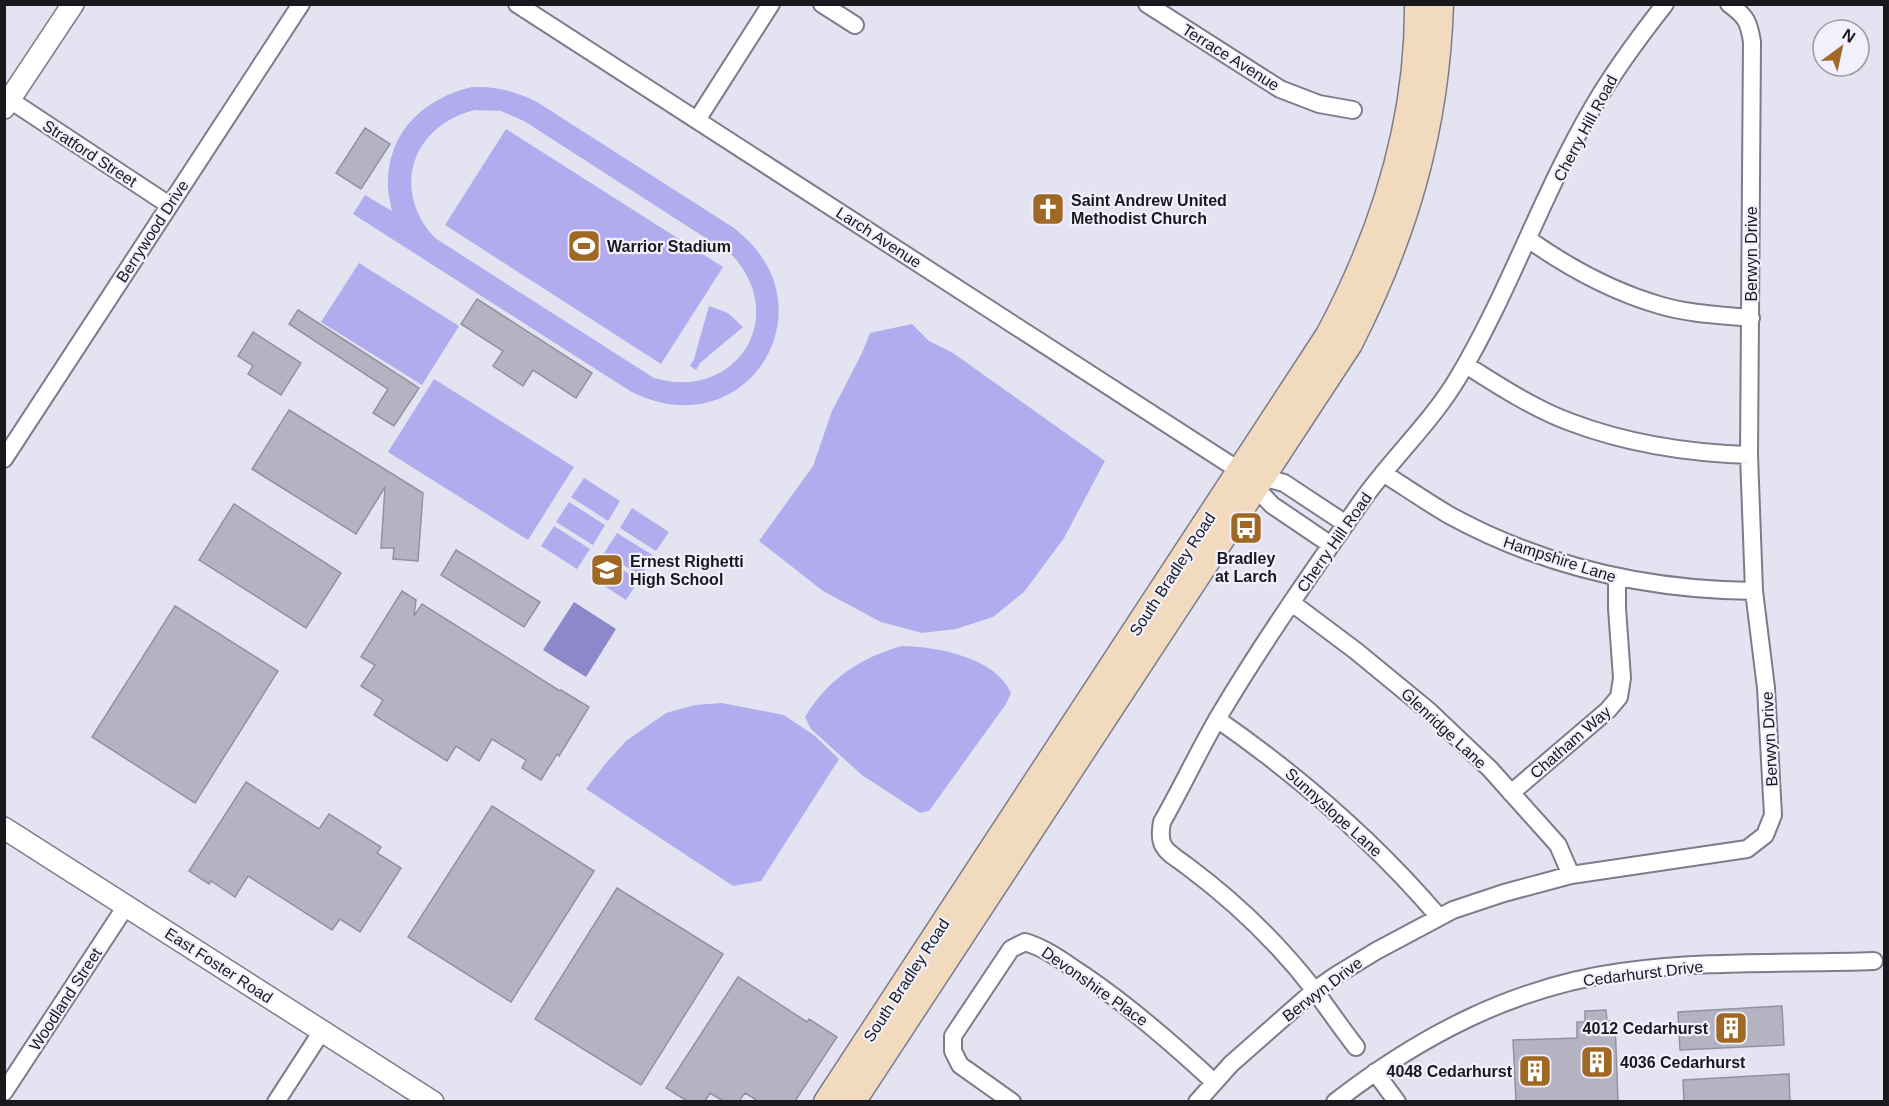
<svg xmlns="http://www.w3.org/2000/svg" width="1889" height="1106" viewBox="0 0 1889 1106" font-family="Helvetica,sans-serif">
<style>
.green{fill:#b2acef;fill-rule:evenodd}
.water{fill:#8e87ca}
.building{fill:#b3b3c2;stroke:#9392a1;stroke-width:1.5}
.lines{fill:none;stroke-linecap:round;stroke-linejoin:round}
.minor-casing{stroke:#7d7c8b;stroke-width:20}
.tertiary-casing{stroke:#7d7c8b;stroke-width:24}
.secondary-casing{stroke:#7d7c8b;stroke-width:27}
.minor{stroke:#fff;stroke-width:16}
.tertiary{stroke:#fff;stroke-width:21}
.secondary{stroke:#f1dabe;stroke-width:24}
.labels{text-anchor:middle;stroke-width:4.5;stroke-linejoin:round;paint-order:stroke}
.street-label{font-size:16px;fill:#18181d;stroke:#f1f0fd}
.poi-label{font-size:16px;font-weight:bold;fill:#18181d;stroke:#f1f0fd;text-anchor:start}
</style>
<rect width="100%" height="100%" fill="#e3e3f2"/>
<!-- green -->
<path class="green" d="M472,87C496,86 515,91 537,102L734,228C837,307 745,451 630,391L353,214L365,195L392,211C390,201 387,190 388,179C390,129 426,98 472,87ZM475,110L501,111L524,121L732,255C790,317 736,402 654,378L435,238C390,190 412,125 475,110Z
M506,129L723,267L661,364L445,225Z
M359,263L459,326L422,385L321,322Z
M709,306L728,313L743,327L700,363L696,370L690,366L694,359Z
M912,324L929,341L953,353L1105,461L1064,538L1024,592L993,617L956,629L922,633L881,622L823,591L759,541L813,466L832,411L862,353L870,333Z
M434,379L574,467L528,540L388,452Z
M584,478L620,501L608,521L571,497Z
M569,502L605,525L593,545L556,522Z
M632,508L669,532L656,551L620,528Z
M554,526L590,549L577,569L541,546Z
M617,533L654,556L641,576L604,553Z
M602,557L639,580L626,600L590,577Z
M902,646C938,647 995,657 1011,693L1006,704L929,811L920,813L862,775L811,729L805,717C827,680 861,657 902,646Z
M722,703L784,715L815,736L839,759L761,881L733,886L586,789L606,763L626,741L666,713L695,705Z"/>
<!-- water -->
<path class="water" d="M574,602L616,629L586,677L543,650Z"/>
<!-- building -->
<path class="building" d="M365,128L390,144L361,189L336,173Z
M477,299L592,373L576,398L533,370L523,386L493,366L503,351L461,324Z
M298,310L419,388L394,426L373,413L388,389L289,324Z
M253,332L301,363L281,395L248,374L253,366L238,356Z
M289,410L423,493L418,561L393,559L394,548H381L385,487L356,534L252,469Z
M234,504L341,573L306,628L199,560Z
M456,550L540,602L524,627L441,575Z
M402,591L416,600L414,616L422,604L560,691L561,690L589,707L559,756L557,754L541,780L522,768L526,760L492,739L479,761L456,746L447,761L374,715L383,700L361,686L375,665L361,657Z
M175,606L278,671L195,803L92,737Z
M246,782L319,829L329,814L381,847L377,853L401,868L360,932L340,919L332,930L248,876L235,897L211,881L209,884L189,871Z
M492,806L594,871L511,1002L408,937Z
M617,888L723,954L641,1085L535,1019Z
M738,977L807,1022L809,1019L837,1037L795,1101H758L745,1093L739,1101H723L710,1093L705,1101H687L666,1088Z
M1782,1006L1784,1045L1680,1050L1678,1012Z
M1606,1010L1607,1021H1615L1618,1101H1516L1513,1040L1577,1038V1022H1585V1011Z
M1789,1074L1790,1101H1684L1683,1080Z"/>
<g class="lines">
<defs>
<path id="minor" d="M517,4L1240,471L1272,505L1331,545
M822,4L855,25
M1147,4L1280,89L1319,104L1353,110
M10,100L169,205
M697,120L771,4
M1528,239C1569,268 1611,291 1659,305C1689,314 1720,315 1751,318
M1466,365C1499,386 1533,408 1570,422C1628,444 1687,453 1749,455
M4,459L301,4
M1383,473C1405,487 1427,502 1449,515C1544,567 1646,590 1754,591
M1255,475L1284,483L1346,524
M1292,603L1356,651L1429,711L1490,769L1550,836L1558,845L1571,875
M1217,719C1299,776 1374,841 1439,917
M1511,793L1608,710L1619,697L1622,678L1617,608V578
M1356,1047C1342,1029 1329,1010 1315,991C1279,944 1234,901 1187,866C1167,851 1157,849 1162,822C1182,787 1199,750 1219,716C1263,642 1312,572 1361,502C1392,458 1432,422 1459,376C1510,290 1542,194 1593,107C1614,71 1639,37 1665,4
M1375,1072L1397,1102
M4,1092L126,906
M276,1102L322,1031
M1012,1102L960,1065L953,1051V1036L1011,949L1025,942C1048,949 1065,963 1085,976C1132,1008 1173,1044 1214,1082
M1197,1102L1231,1064L1315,990L1335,976L1376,951L1453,910L1504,893L1571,875L1747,849L1765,835L1773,815L1766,688L1754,591L1749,455L1752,42C1749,22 1746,16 1729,4
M1335,1102C1420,1036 1513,987 1621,972C1704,960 1790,964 1874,961"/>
<path id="tertiary" d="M4,108L73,4
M4,828L433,1102"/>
<path id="secondary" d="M826,1102L1328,335C1382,234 1418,121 1417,4
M853,1102L1350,344C1406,234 1437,129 1441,4"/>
</defs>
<!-- minor casing -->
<use href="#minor" class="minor-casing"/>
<!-- tertiary casing -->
<use href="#tertiary" class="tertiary-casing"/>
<!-- secondary casing -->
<use href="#secondary" class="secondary-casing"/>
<!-- minor -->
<use href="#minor" class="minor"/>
<!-- tertiary -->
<use href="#tertiary" class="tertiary"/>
<!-- secondary -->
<use href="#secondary" class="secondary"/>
</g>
<!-- icons -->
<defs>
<symbol id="church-square" viewBox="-11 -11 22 22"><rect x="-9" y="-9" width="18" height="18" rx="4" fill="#a06825" stroke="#f1f0fd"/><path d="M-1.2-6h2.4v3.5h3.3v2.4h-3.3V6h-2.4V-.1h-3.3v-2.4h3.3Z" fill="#fff"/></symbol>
<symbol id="stadium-square" viewBox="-11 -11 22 22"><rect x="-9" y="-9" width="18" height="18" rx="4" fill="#a06825" stroke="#f1f0fd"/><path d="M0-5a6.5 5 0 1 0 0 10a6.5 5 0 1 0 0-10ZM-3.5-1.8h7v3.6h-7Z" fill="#fff"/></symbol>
<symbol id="bus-square" viewBox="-11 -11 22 22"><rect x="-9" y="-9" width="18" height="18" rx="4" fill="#a06825" stroke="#f1f0fd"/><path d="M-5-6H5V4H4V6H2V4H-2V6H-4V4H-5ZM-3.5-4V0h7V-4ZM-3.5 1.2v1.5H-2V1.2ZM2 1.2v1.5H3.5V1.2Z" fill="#fff"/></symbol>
<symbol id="school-square" viewBox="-11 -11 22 22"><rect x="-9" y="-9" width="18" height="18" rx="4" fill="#a06825" stroke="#f1f0fd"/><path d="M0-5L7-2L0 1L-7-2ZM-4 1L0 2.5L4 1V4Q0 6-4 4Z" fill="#fff"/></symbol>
<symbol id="building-square" viewBox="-11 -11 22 22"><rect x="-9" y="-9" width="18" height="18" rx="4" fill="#a06825" stroke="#f1f0fd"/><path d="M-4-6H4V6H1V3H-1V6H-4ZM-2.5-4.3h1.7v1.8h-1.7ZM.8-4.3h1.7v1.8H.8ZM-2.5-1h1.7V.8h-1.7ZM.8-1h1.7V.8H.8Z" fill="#fff"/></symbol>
</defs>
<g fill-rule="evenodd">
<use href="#church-square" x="1029" y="190" width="38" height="38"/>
<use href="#stadium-square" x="565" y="227" width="38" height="38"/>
<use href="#bus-square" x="1227" y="509" width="38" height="38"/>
<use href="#school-square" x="588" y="551" width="38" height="38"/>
<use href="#building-square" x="1712" y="1009" width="38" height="38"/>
<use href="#building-square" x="1578" y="1043" width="38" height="38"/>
<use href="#building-square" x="1516" y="1052" width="38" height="38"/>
</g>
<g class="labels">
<!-- street labels -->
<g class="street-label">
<text transform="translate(1231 57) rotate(32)" y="6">Terrace Avenue</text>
<text transform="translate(1585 128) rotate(-62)" y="6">Cherry Hill Road</text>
<text transform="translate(90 153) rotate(33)" y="6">Stratford Street</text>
<text transform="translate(152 231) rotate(-57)" y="6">Berrywood Drive</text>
<text transform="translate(879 237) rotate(33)" y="6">Larch Avenue</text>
<text transform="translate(1751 254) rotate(-90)" y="6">Berwyn Drive</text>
<text transform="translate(1334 542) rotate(-55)" y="6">Cherry Hill Road</text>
<text transform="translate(1560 559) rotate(18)" y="6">Hampshire Lane</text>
<text transform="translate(1172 574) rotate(-57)" y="6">South Bradley Road</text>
<text transform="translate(1444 728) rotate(43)" y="6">Glenridge Lane</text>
<text transform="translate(1769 739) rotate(-93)" y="6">Berwyn Drive</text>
<text transform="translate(1570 742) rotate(-41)" y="6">Chatham Way</text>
<text transform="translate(1334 812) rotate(42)" y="6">Sunnyslope Lane</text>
<text transform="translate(219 965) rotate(33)" y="6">East Foster Road</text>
<text transform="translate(1643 973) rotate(-7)" y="6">Cedarhurst Drive</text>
<text transform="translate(906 980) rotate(-57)" y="6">South Bradley Road</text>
<text transform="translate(1095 986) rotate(35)" y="6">Devonshire Place</text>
<text transform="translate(1322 989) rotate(-37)" y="6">Berwyn Drive</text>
<text transform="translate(65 999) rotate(-57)" y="6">Woodland Street</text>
</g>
<!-- poi labels -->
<g class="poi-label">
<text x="1071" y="206">Saint Andrew United<tspan x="1071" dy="18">Methodist Church</tspan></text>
<text x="607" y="252">Warrior Stadium</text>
<text x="1246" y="564" text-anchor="middle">Bradley<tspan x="1246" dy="18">at Larch</tspan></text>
<text x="630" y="567">Ernest Righetti<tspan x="630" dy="18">High School</tspan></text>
<text x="1708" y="1034" text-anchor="end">4012 Cedarhurst</text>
<text x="1620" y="1068">4036 Cedarhurst</text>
<text x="1512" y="1077" text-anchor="end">4048 Cedarhurst</text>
</g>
</g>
<!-- border -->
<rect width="1889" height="1106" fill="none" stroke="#18181d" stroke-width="12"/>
<!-- north arrow -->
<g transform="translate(1841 48) rotate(33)"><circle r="28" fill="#f1f0fd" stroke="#9a9aa3" stroke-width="1.5"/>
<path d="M0-4.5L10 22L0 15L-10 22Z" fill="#a06825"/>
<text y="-9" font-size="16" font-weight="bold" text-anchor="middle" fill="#18181d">N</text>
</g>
</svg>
